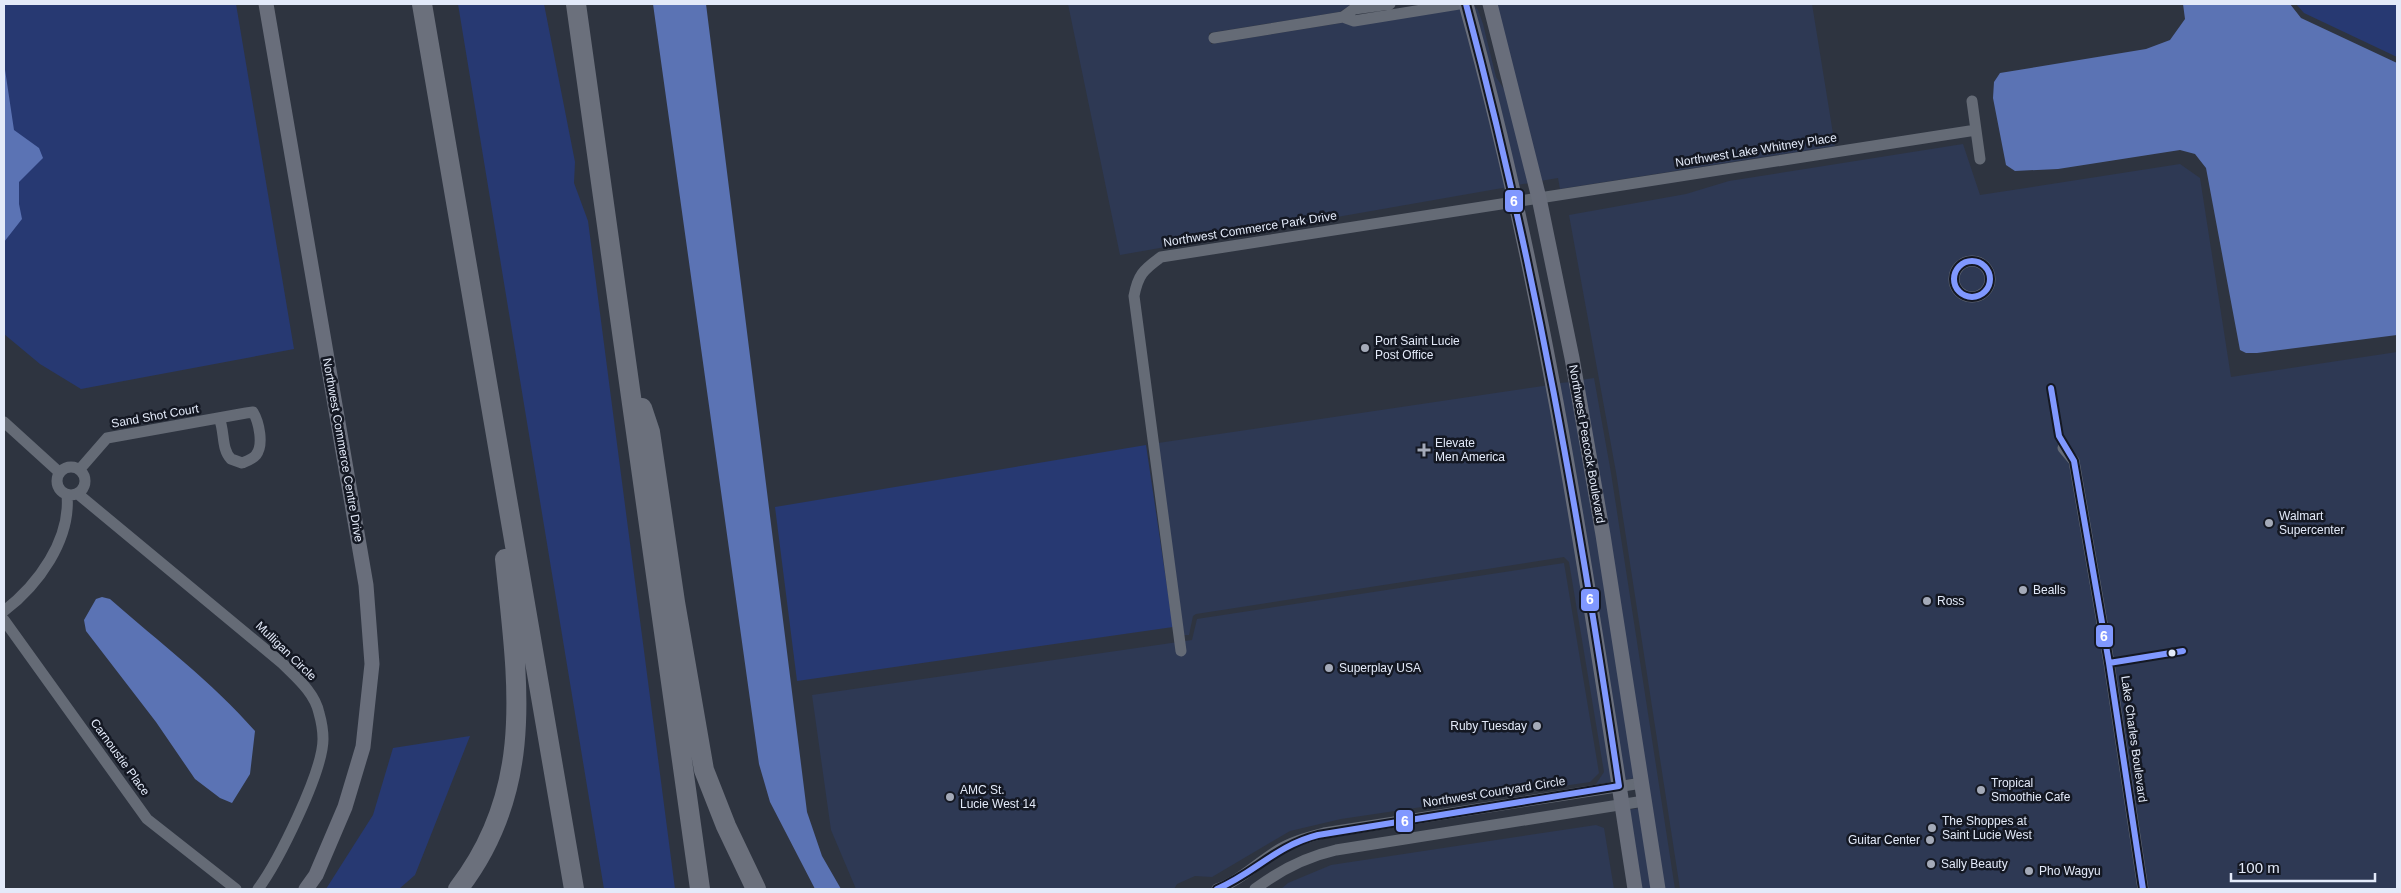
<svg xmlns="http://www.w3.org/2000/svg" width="2401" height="893" viewBox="0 0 2401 893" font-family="Arial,sans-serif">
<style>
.built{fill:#2e3954}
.green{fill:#273972}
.water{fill:#5b73b4}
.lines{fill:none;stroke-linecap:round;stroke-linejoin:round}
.street{stroke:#656b76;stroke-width:11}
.secondary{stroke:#696e7b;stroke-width:15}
.highway{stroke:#6b707c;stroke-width:20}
.bus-1-casing{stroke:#141823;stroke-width:10}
.bus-1{stroke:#8098ff;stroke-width:6}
.poi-dot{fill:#a4aab8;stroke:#141823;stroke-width:2}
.bus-dot{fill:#e3eaf9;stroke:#141823;stroke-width:2}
.labels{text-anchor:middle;stroke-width:5;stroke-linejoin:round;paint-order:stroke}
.street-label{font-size:12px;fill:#e3eaf9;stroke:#141823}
.poi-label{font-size:12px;fill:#e3eaf9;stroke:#141823;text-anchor:start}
.line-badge{stroke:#141823;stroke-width:2}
.badge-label{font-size:14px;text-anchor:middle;font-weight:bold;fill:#fff}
</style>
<rect width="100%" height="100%" fill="#2e3440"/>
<!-- built -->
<path class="built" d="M1068,4H1353L1339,12L1209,33L1211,44L1341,23L1463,9L1508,187L1120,255Z
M1473,4L1478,10L1483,24L1496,77L1508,95L1530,183L1517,185Z
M1495,4H1812L1835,146L1560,189L1558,178L1540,181Z
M1963,144L1980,195L2180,164L2200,178L2231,377L2397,352V889H1680L1616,472L1569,215L1686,194L1729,181Z
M1594,378L1611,473L1675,889H1663L1581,380Z
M1571,382L1636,778L1623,780L1559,383Z
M1550,385L1614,782L1596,784L1604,772L1569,562L1564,557L1196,614L1193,616L1189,635H1184L1158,443Z
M1564,563L1599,773L1590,782L1341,819L1290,831L1212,877L1195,876L1177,884L1174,889H856L831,830L812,695L1192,640L1197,619Z
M1640,808L1653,889H1640L1628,810Z
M1596,825L1604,828L1614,889H1281L1288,883L1331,865Z"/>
<!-- green -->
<path class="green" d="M4,4H236L294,349L81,389L40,364L4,334Z
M458,4H544L575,162L574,183L588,221L675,889H604Z
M2296,4H2397V57L2304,13Z
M1146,445L1173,627L797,681L775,507Z
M470,736L415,875L399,889H326L373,815L393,748Z"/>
<!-- water -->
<path class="water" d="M653,4H706L807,812L822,856L841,889H815L770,802L759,764Z
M2183,4H2290L2301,18L2397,63V335L2257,353H2246L2240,350L2206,168L2195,154L2180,150L2058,169L2015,171L2006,165L1993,98L1994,82L2000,73L2146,49L2170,40L2185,19Z
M4,63L14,130L39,148L43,158L19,182V204L22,219L4,242Z
M102,597L110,599C159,642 212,682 255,731L250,774L232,803L220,798L195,779L156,722L86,631L84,620L96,599Z"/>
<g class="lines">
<!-- street -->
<path class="street" d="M1343,17L1354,9L1390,4
M1214,38L1343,17L1354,21L1459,4
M1972,101L1980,159
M1954 279a18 18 0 1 1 36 0a18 18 0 1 1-36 0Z
M4,422L59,472
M2063,448L2074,461L2109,663L2143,889
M57 481a14 14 0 1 1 28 0a14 14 0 1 1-28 0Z
M80,469L107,438L246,413L253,412C259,422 264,445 256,455C253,459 247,461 242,463L231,459C221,449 225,431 219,418
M78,494L283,664C297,678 315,693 319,713C321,720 323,731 323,739C323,772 278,862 258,889
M4,611C38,585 71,540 67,495
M4,620L147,819L236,889
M1181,651L1134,296C1138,275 1143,270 1161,257L1976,130
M1217,889C1240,881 1258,862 1280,849C1293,841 1308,837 1324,833L1642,783
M1255,889C1280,870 1305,857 1336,850L1644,801"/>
<!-- secondary -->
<path class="secondary" d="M266,4L366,585L372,664L363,747L345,807L316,875L306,889
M1466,4C1547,294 1589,592 1635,889
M1490,4L1539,198L1572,358L1603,535L1658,889"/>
<!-- highway -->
<path class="highway" d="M422,4L574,889
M576,4L700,889
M642,408L650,432L675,602L704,770L726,826L756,889
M458,889C537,787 517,678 505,559"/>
<defs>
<path id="bus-1" d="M1954 279a18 18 0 1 1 36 0a18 18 0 1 1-36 0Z
M2051,388L2059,436L2074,461L2109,663L2143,889
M2109,663L2183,651
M1217,889C1255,873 1275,846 1318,835L1619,786C1580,521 1535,264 1466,4"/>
</defs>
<!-- bus-1 casing -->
<use href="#bus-1" class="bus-1-casing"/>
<!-- bus-1 -->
<use href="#bus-1" class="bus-1"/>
</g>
<!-- markers -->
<g class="poi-dot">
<circle cx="1365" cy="348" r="5"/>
<path d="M1421.5 442.5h5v5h5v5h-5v5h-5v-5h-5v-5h5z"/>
<circle cx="2269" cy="523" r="5"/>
<circle cx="2023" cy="590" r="5"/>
<circle cx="1927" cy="601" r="5"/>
<circle cx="1329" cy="668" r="5"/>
<circle cx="1537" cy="726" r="5"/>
<circle cx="1981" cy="790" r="5"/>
<circle cx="950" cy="797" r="5"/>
<circle cx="1932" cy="828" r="5"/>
<circle cx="1930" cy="840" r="5"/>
<circle cx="1931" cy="864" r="5"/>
<circle cx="2029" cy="871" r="5"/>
</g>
<circle class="bus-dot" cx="2172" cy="653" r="4.5"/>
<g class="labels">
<!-- street labels -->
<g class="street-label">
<text transform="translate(1756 150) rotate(-9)" y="4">Northwest Lake Whitney Place</text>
<text transform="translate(1250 229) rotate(-9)" y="4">Northwest Commerce Park Drive</text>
<text transform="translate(155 416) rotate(-10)" y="4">Sand Shot Court</text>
<text transform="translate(1587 444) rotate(80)" y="4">Northwest Peacock Boulevard</text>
<text transform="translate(343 450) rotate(80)" y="4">Northwest Commerce Centre Drive</text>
<text transform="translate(286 651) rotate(44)" y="4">Mulligan Circle</text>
<text transform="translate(2134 739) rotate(82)" y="4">Lake Charles Boulevard</text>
<text transform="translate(120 757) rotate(54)" y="4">Carnoustie Place</text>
<text transform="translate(1494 792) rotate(-9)" y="4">Northwest Courtyard Circle</text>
</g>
<!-- poi labels -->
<g class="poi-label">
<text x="1375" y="345">Port Saint Lucie<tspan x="1375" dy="14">Post Office</tspan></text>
<text x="1435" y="447">Elevate<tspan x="1435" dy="14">Men America</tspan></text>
<text x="2279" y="520">Walmart<tspan x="2279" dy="14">Supercenter</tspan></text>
<text x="2033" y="594">Bealls</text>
<text x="1937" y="605">Ross</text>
<text x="1339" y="672">Superplay USA</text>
<text x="1527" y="730" text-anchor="end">Ruby Tuesday</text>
<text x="1991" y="787">Tropical<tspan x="1991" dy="14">Smoothie Cafe</tspan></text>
<text x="960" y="794">AMC St.<tspan x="960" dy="14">Lucie West 14</tspan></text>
<text x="1942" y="825">The Shoppes at<tspan x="1942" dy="14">Saint Lucie West</tspan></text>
<text x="1920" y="844" text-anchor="end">Guitar Center</text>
<text x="1941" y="868">Sally Beauty</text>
<text x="2039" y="875">Pho Wagyu</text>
</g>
</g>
<g class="line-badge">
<rect x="1504" y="189" width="20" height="24" rx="5" fill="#8098ff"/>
<rect x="1580" y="588" width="20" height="24" rx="5" fill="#8098ff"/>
<rect x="2095" y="624" width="19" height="24" rx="5" fill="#8098ff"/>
<rect x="1395" y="809" width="19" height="24" rx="5" fill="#8098ff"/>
</g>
<g class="badge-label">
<text x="1514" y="206">6</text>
<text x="1590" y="604">6</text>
<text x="2104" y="641">6</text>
<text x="1405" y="826">6</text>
</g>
<!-- border -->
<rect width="2401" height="893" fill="none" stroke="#e3eaf9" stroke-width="10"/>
<!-- scale -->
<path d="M2231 873v8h144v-8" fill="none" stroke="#e3eaf9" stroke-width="2.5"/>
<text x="2238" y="873" font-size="15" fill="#e3eaf9" stroke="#141823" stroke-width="4" paint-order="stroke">100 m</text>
</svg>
